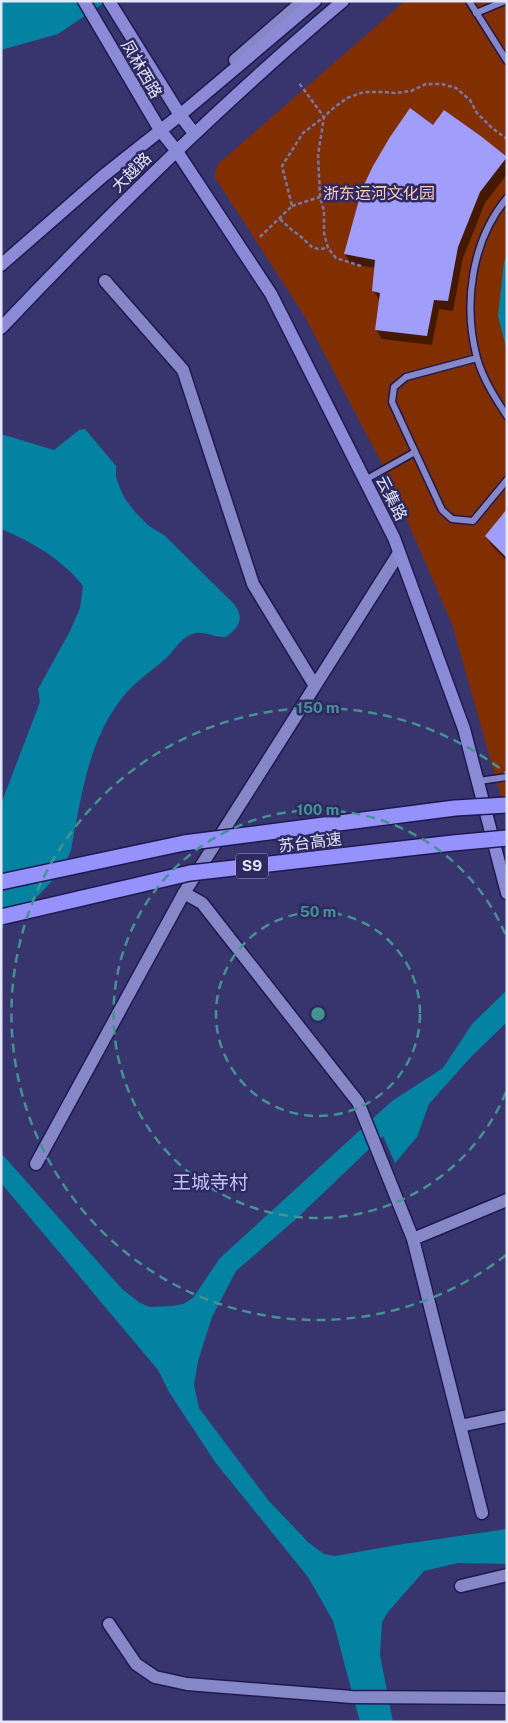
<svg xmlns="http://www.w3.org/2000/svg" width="508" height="1723" viewBox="0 0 508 1723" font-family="'Public Sans','Noto Sans SC',sans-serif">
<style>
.green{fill:#812f00}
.water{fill:#0482a2}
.shadow{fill:#0007}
.building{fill:#a09efa}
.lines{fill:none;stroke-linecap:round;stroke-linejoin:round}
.lane-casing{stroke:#201950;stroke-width:9}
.street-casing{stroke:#201950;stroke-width:15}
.secondary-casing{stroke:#201950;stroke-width:15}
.path{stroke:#7a78a3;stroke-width:2.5;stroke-dasharray:4 2.5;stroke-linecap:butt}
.lane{stroke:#8687c7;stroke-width:6}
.street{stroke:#8687c7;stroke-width:12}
.secondary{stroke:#8b8ad7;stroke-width:12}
.highway-bridge-casing{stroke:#201950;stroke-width:18;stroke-linecap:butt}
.highway-bridge{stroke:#9692fc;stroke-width:15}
.ring{fill:none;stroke:#459292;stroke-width:2.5;stroke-dasharray:9 6}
.labels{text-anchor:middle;stroke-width:5;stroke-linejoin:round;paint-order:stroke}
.shield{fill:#2e2961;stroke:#afaece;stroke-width:1}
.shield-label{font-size:15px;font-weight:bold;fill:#e6e7fc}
.street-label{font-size:16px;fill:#e6e7fc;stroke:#2e2961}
.park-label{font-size:16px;fill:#feccb7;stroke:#2e2961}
.quarter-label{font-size:19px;fill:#c1c3f9;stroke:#2e2961}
.centre{fill:#459292;stroke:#2e2961;stroke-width:2.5}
.ring-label{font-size:15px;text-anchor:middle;font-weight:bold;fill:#459292;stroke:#2e2961;stroke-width:5;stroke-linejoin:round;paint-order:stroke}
</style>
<rect width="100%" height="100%" fill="#38346d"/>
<!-- green -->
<path class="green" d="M405,1H507V818L452,624L385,470L305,317L214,176L218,164Z"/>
<!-- water -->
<path class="water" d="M1,1H107L58,34L1,50Z
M507,256V351L498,316L504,262Z
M85,429L116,466V477L120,488L125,499L136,513L149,526L164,535L234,604C245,618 239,628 226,637C214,638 203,630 192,634C179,639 174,652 164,660C150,672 133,684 122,698C88,741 81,798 71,850C59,882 26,906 1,929V804L40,702L38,689L70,631L80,608L83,586C62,559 32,542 1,529V434L54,450L79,430Z
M507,990V1022L470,1058L429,1104L417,1137L395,1163L383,1136L296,1219L236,1271L212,1317L198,1361L194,1385L199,1408L268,1500L309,1543L324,1554L335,1556L397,1545L507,1529V1564L458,1563L424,1571L388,1612L382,1622L380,1655L393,1722H360L333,1621L308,1577L215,1462L169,1392L158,1370L1,1183V1153L122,1289L140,1303L150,1307L172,1306L183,1304L193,1298L220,1258L392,1101L443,1068L472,1024Z"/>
<!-- shadow -->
<path class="shadow" d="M433,127L506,158L507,174L485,203L463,258L453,311L439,309L432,345L382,339L376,330L380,301L373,290L375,268L351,264L345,254Z
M507,511V561L492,546L486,537Z"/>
<!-- building -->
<path class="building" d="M410,108L433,125L444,110L482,137L507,157L480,192L458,247L448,301L434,300L427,336L375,330L380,293L372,291L375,260L344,254L362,189L373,166L390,137Z
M507,509V558L485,536Z"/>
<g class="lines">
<defs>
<path id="lane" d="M469,1L507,61
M476,13L505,1
M507,198C471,241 463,305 477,358C483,379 495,398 507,416
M477,358L406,377L394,387L392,402L442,510L452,519L473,521L507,480
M365,480L415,452
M479,781L507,777"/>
<path id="street" d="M235,60L303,1
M105,281L183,370L253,584L315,686
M184,893L202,903L358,1102L413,1239L482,1513
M36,1164L184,893L399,553
M413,1239L507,1200
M460,1426L507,1416
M461,1586L507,1575
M109,1624L136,1664L155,1677L187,1684L352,1697L507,1698"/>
<path id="secondary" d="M84,1L160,130L176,150L271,294L394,538L464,729L507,893
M109,1L180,115L194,133
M1,265L103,176L180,115L315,1
M1,328C110,213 222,103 343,1"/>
</defs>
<!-- lane casing -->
<use href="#lane" class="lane-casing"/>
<!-- street casing -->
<use href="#street" class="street-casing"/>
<!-- secondary casing -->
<use href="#secondary" class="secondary-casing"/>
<!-- path -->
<path class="path" d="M292,206L320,197
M280,219L293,231L299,235L312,247L318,249L328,248
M260,237L292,206L282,166L303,133L324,117L299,83
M361,266L336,258L328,248L324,233V211L320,197L318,155L324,117L331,110L347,98L364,92H384L395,93L411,91L426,84H442L456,88L470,100L477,113L492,128L507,139"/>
<!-- lane -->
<use href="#lane" class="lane"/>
<!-- street -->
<use href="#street" class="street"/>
<!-- secondary -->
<use href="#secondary" class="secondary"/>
<defs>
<path id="highway-bridge" d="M1,882L184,843L455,808L507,805
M1,917L190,873L453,843L507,838"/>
</defs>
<!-- highway-bridge casing -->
<use href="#highway-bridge" class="highway-bridge-casing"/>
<!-- highway-bridge -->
<use href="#highway-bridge" class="highway-bridge"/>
</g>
<!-- distance rings -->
<g class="ring">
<circle cx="318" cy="1014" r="102"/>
<path d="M506 1092A204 204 0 1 1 506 936"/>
<path d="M506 1255A306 306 0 1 1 506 773"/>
</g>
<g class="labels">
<!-- shield labels -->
<rect class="shield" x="236" y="853.5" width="32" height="25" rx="4"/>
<g class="shield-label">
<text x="252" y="871">S9</text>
</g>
<!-- street labels -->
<g class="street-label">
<text transform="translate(142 69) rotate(60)" y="6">凤林西路</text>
<text transform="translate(131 172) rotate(-45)" y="6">大越路</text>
<text transform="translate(392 498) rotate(63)" y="6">云集路</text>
<text transform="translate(310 842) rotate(-7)" y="6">苏台高速</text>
</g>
<!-- park labels -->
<g class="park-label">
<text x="379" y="199">浙东运河文化园</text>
</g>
<!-- quarter labels -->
<g class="quarter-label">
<text x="210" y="1189">王城寺村</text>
</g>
</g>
<circle cx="318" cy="1014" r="8" class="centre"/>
<g class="ring-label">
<text x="318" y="713">150 m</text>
<text x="318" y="815">100 m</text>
<text x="318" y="917">50 m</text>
</g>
<!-- border -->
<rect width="508" height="1723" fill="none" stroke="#e6e7fc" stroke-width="5"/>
</svg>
